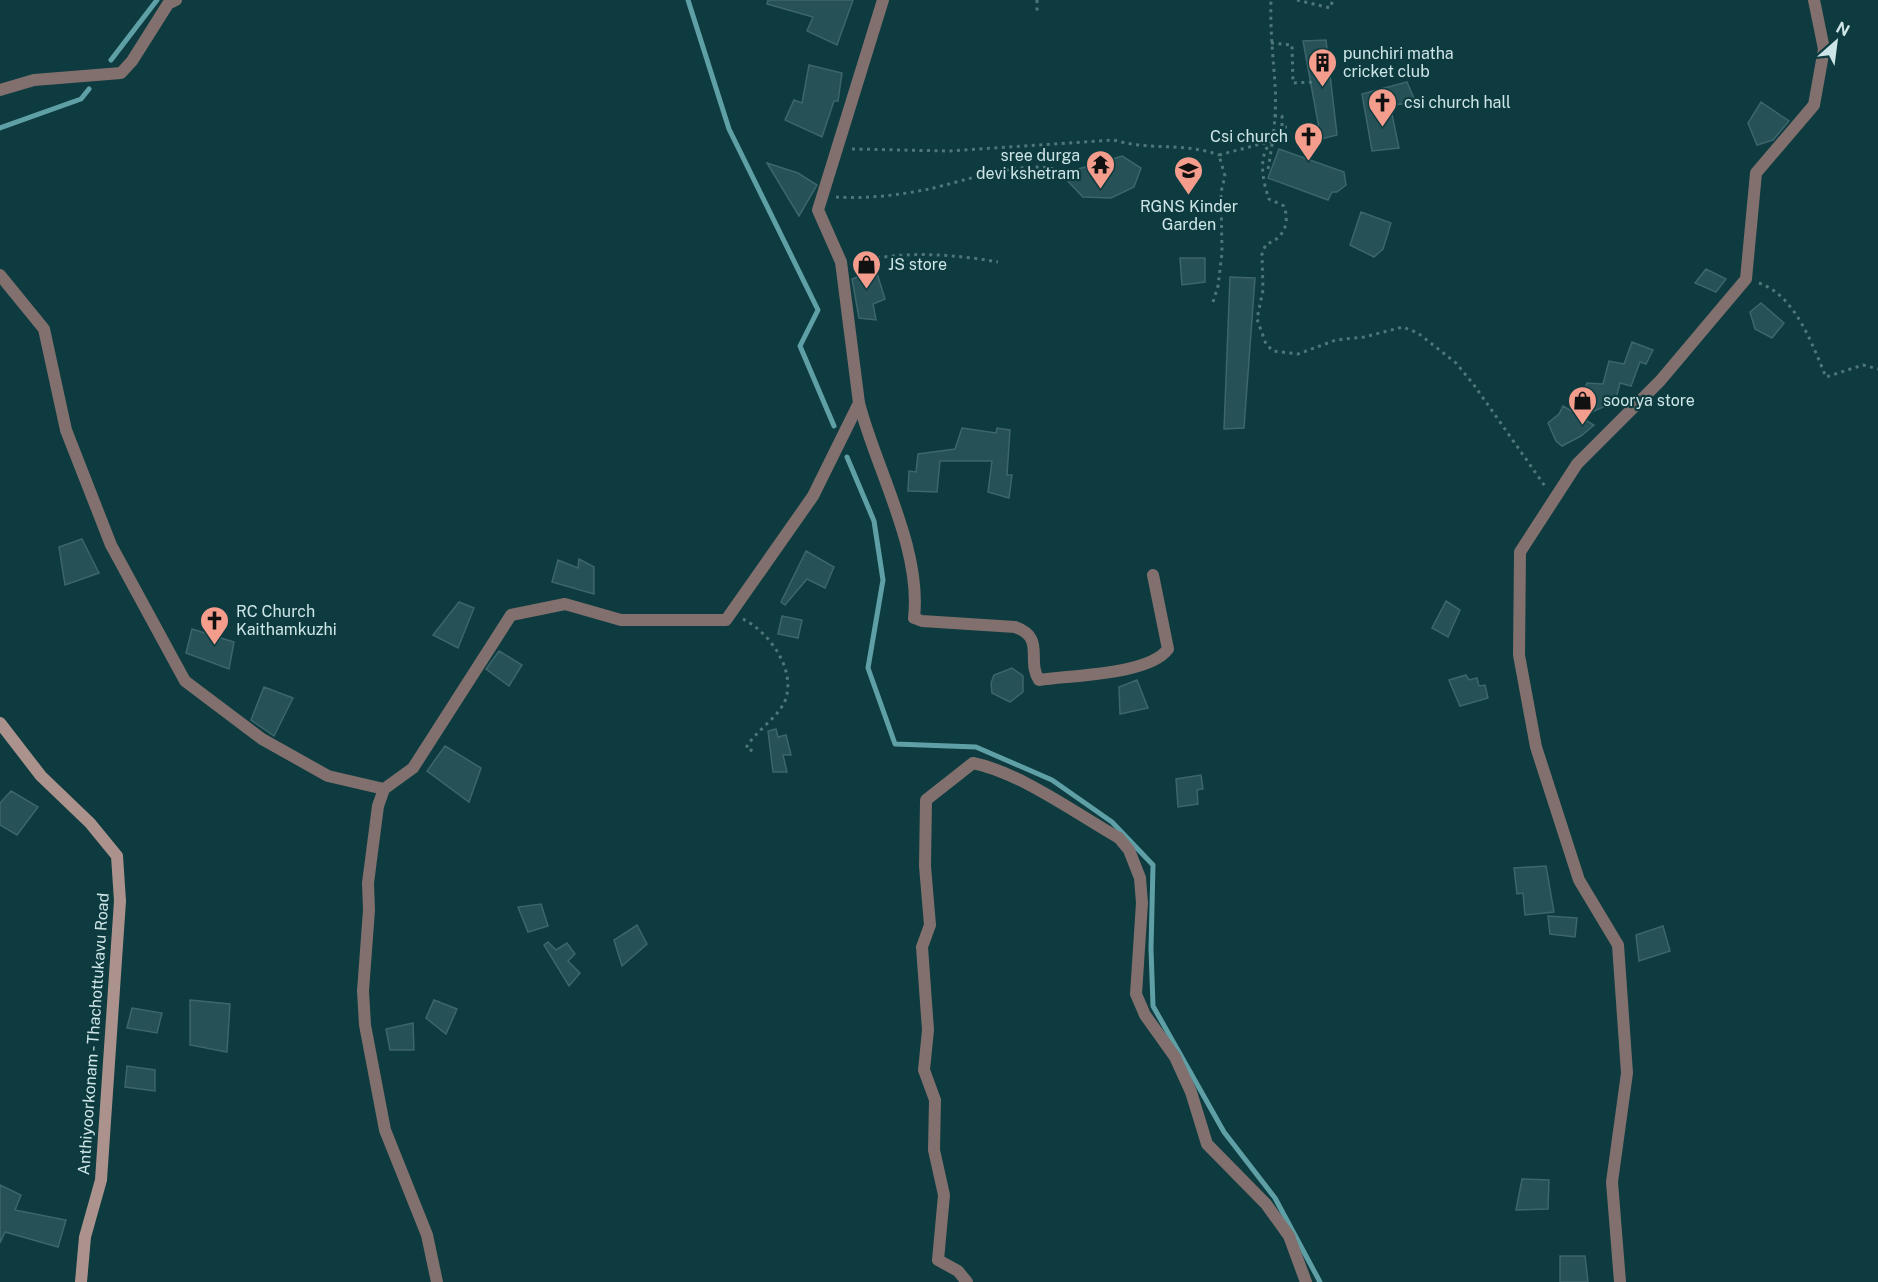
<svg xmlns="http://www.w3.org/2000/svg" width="1878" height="1282" viewBox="0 0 1878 1282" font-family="'Public Sans',sans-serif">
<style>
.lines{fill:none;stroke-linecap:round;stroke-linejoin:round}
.stream{stroke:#5fa0a7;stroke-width:5}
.building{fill:#265156;stroke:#3c666b;stroke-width:1.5}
.path{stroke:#507679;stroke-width:3;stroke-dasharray:3 4.5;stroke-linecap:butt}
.minor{stroke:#81706d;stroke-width:12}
.tertiary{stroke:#81706d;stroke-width:12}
.secondary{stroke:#ac928c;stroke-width:12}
.labels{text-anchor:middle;stroke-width:4.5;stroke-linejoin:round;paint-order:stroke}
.poi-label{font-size:16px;fill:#cee5e7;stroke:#0d3b3f;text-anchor:start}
.street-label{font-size:16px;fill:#cee5e7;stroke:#0d3b3f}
</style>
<rect width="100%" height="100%" fill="#0d3b3f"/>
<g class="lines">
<!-- stream -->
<path class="stream" d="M688,0L729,129L818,310L800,346L834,426
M111,60L157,0
M0,128L81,99L89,89
M847,457L874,521L883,580L868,668L895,744L976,747L1052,780L1112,822L1153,865L1151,949L1153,1006L1224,1132L1275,1198L1320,1282"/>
</g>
<!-- building -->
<path class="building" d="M768,0H853L837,45L807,31L813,17L767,4Z
M1326,40L1337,135L1321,139L1303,41Z
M809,65L842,73L838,101H834L822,137L785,120L794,100L802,103Z
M1407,82L1416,103L1390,105L1399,148L1372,151L1362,94Z
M1761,102L1789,121L1773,140L1757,145L1748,123Z
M1279,149L1344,172L1346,185L1337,192H1332L1328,200L1268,178Z
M1122,156L1141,168L1134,187L1111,198L1083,197L1061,174Z
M767,163L798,173L817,185L799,216Z
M1361,212L1391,223L1383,249L1374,257L1350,245Z
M1180,258H1205V282L1182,285Z
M1706,269L1726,279L1716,292L1695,283Z
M876,270L885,299L873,304L876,320L859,318L852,279Z
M1230,277L1255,278L1244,428L1224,429Z
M1761,303L1784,323L1772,338L1755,329L1750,312Z
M1632,342L1653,350L1646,364L1640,362L1631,386L1620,383L1615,402L1580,417L1594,425L1581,436L1562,446L1556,441L1548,423L1559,414L1563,406L1575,413L1587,383L1603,384L1609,361L1624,364Z
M962,428L996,433L997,428L1010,430L1007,475H1012L1009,498L988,492L992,461H940L937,492L908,491L909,471L916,472L918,454L955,449Z
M82,539L99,573L65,585L59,547Z
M806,551L834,567L825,588L807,579L785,605L781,602Z
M579,559L594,567V594L552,582L558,560L578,568Z
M1446,601L1460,610L1448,637L1432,628Z
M459,602L474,608L458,648L433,635Z
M782,616L802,620L798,638L778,634Z
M192,629L234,642L229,669L186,653Z
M499,651L522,665L509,686L486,669Z
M1012,668L1023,676V692L1010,702L992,693L991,683L994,675Z
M1466,675L1469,680L1477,678L1479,686L1485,685L1488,698L1460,706L1449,680Z
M1137,680L1148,708L1120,714L1119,687Z
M264,687L293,698L274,736L251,720Z
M776,729L778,737L786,735L791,755H783L787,772H773L768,731Z
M445,746L481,768L469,802L427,771Z
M1201,775L1203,789L1197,790L1198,804L1178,807L1176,779Z
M11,791L38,807L17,835L0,825V803Z
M1546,866L1554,912L1525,915L1523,893L1517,894L1514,868Z
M541,904L548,926L528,932L518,907Z
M1548,916L1577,918L1575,937L1550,934Z
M637,925L647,944L622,966L614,940Z
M1663,926L1670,951L1639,961L1636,935Z
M548,942L556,950L567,943L575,954L568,961L580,973L569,986L544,945Z
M190,1000L230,1004L227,1052L190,1045Z
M434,1000L457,1009L446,1034L426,1018Z
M132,1008L162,1013L157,1033L127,1028Z
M413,1023L414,1050H390L386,1029Z
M127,1066L155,1070V1091L125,1087Z
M1522,1179L1549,1180L1548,1209L1516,1210Z
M0,1185L21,1195L15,1210L66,1220L58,1247L5,1232L0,1243Z
M1560,1256H1585L1588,1282H1560Z"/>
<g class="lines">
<!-- path -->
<path class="path" d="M1037,0V13
M1297,0L1330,8L1333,0
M1271,43L1292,45L1293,83L1315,82
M1274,116H1282V127H1287
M1272,141C1257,156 1263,182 1269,199L1284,206C1290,223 1284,239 1266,244L1262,254L1263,290L1257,319L1266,344L1273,351L1298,354L1336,340L1364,337L1403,327L1418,333L1456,363L1474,385L1547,489
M852,149L950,151L1114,140C1149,151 1184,142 1219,155
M1219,155L1272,141
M1268,169C1273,142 1277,112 1275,84C1273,56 1270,29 1271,0
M836,197C867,199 900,195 929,189C965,181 1027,158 1061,171
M855,263C900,250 952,254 998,262
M1759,283C1795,295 1812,344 1826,377L1863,365L1878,369
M1213,302L1218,286L1222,253L1221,192L1225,176L1219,155
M743,619C769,632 797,670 785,701C776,720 756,730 746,748L755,752"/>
<!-- minor -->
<path class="minor" d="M0,90L34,80L121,73L132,61L168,4L176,0
M859,403C876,469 922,549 914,618L922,621L1015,627C1046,638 1026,660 1039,680C1071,675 1149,675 1168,649L1153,575
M384,789L378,806L368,883L369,910L363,991L365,1025L385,1130L427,1235L437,1282
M967,1282L958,1271L938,1260L944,1195L934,1150L935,1100L924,1070L928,1030L922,947L930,925L925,866L926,800L973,763C1019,772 1077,814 1119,838L1129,850L1140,878L1142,903L1136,994L1145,1015L1175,1057L1191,1092L1207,1144L1266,1204L1289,1236L1306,1282"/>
<!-- tertiary -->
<path class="tertiary" d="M0,275L44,329L66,430L111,545L185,681L262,739L328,776L384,789L413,768L511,615L565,604L621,620H726L813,496L859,403L841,262L818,210L883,0
M1620,1282L1612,1182L1627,1073L1618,945L1579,880L1536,747L1519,655L1520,552L1577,464L1660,381L1746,279L1756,173L1814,105L1824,49L1814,0"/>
<!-- secondary -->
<path class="secondary" d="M0,723L41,776L90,823L117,856L120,901L101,1180L85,1237L81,1282"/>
</g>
<!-- icons -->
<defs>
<symbol id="building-pin" viewBox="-11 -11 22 30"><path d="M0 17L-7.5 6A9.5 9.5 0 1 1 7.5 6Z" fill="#f49d8d" stroke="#0d3b3f"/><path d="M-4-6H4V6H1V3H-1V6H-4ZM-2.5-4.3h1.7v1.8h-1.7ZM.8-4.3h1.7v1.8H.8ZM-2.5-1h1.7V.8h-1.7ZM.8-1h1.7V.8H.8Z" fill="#111"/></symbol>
<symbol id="church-pin" viewBox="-11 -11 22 30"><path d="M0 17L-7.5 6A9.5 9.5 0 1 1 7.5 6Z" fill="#f49d8d" stroke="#0d3b3f"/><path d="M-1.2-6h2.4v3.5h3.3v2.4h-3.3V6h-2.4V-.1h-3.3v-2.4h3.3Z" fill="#111"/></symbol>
<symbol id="temple-pin" viewBox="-11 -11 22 30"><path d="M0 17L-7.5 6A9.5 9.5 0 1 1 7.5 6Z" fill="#f49d8d" stroke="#0d3b3f"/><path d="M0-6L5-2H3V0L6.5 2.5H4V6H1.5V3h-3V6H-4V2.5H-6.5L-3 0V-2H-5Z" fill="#111"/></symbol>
<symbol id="school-pin" viewBox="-11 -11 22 30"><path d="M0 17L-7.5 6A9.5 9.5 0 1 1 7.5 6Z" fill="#f49d8d" stroke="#0d3b3f"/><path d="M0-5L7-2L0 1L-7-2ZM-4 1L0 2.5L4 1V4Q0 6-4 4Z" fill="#111"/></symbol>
<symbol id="shop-pin" viewBox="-11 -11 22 30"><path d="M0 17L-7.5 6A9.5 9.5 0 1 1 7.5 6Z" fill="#f49d8d" stroke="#0d3b3f"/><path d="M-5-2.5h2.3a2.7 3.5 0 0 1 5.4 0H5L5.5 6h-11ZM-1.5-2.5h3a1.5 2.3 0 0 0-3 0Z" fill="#111"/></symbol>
</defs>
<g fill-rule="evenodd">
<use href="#building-pin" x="1306" y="46" width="33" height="45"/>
<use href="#church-pin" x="1366" y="86" width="33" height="45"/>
<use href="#church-pin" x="1292" y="120" width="33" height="45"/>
<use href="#temple-pin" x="1084" y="148" width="33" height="45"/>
<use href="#school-pin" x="1172" y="154" width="33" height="45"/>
<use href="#shop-pin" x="850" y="248" width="33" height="45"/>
<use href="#shop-pin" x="1566" y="384" width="33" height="45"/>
<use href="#church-pin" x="198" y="604" width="33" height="45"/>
</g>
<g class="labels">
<!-- poi labels -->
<g class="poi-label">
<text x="1343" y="59">punchiri matha<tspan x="1343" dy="18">cricket club</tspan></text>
<text x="1404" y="108">csi church hall</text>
<text x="1288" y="142" text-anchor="end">Csi church</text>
<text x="1080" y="161" text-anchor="end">sree durga<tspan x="1080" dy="18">devi kshetram</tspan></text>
<text x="1189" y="212" text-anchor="middle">RGNS Kinder<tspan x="1189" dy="18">Garden</tspan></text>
<text x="888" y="270">JS store</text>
<text x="1603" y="406">soorya store</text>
<text x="236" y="617">RC Church<tspan x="236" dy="18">Kaithamkuzhi</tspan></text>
</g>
<!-- street labels -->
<g class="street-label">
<text transform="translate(93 1034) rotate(-86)" y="6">Anthiyoorkonam - Thachottukavu Road</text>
</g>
</g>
<!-- north arrow -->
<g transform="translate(1836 42) rotate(28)" stroke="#0d3b3f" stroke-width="4.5" paint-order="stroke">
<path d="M0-4.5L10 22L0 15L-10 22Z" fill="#cee5e7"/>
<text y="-9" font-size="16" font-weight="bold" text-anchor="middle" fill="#cee5e7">N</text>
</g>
</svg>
